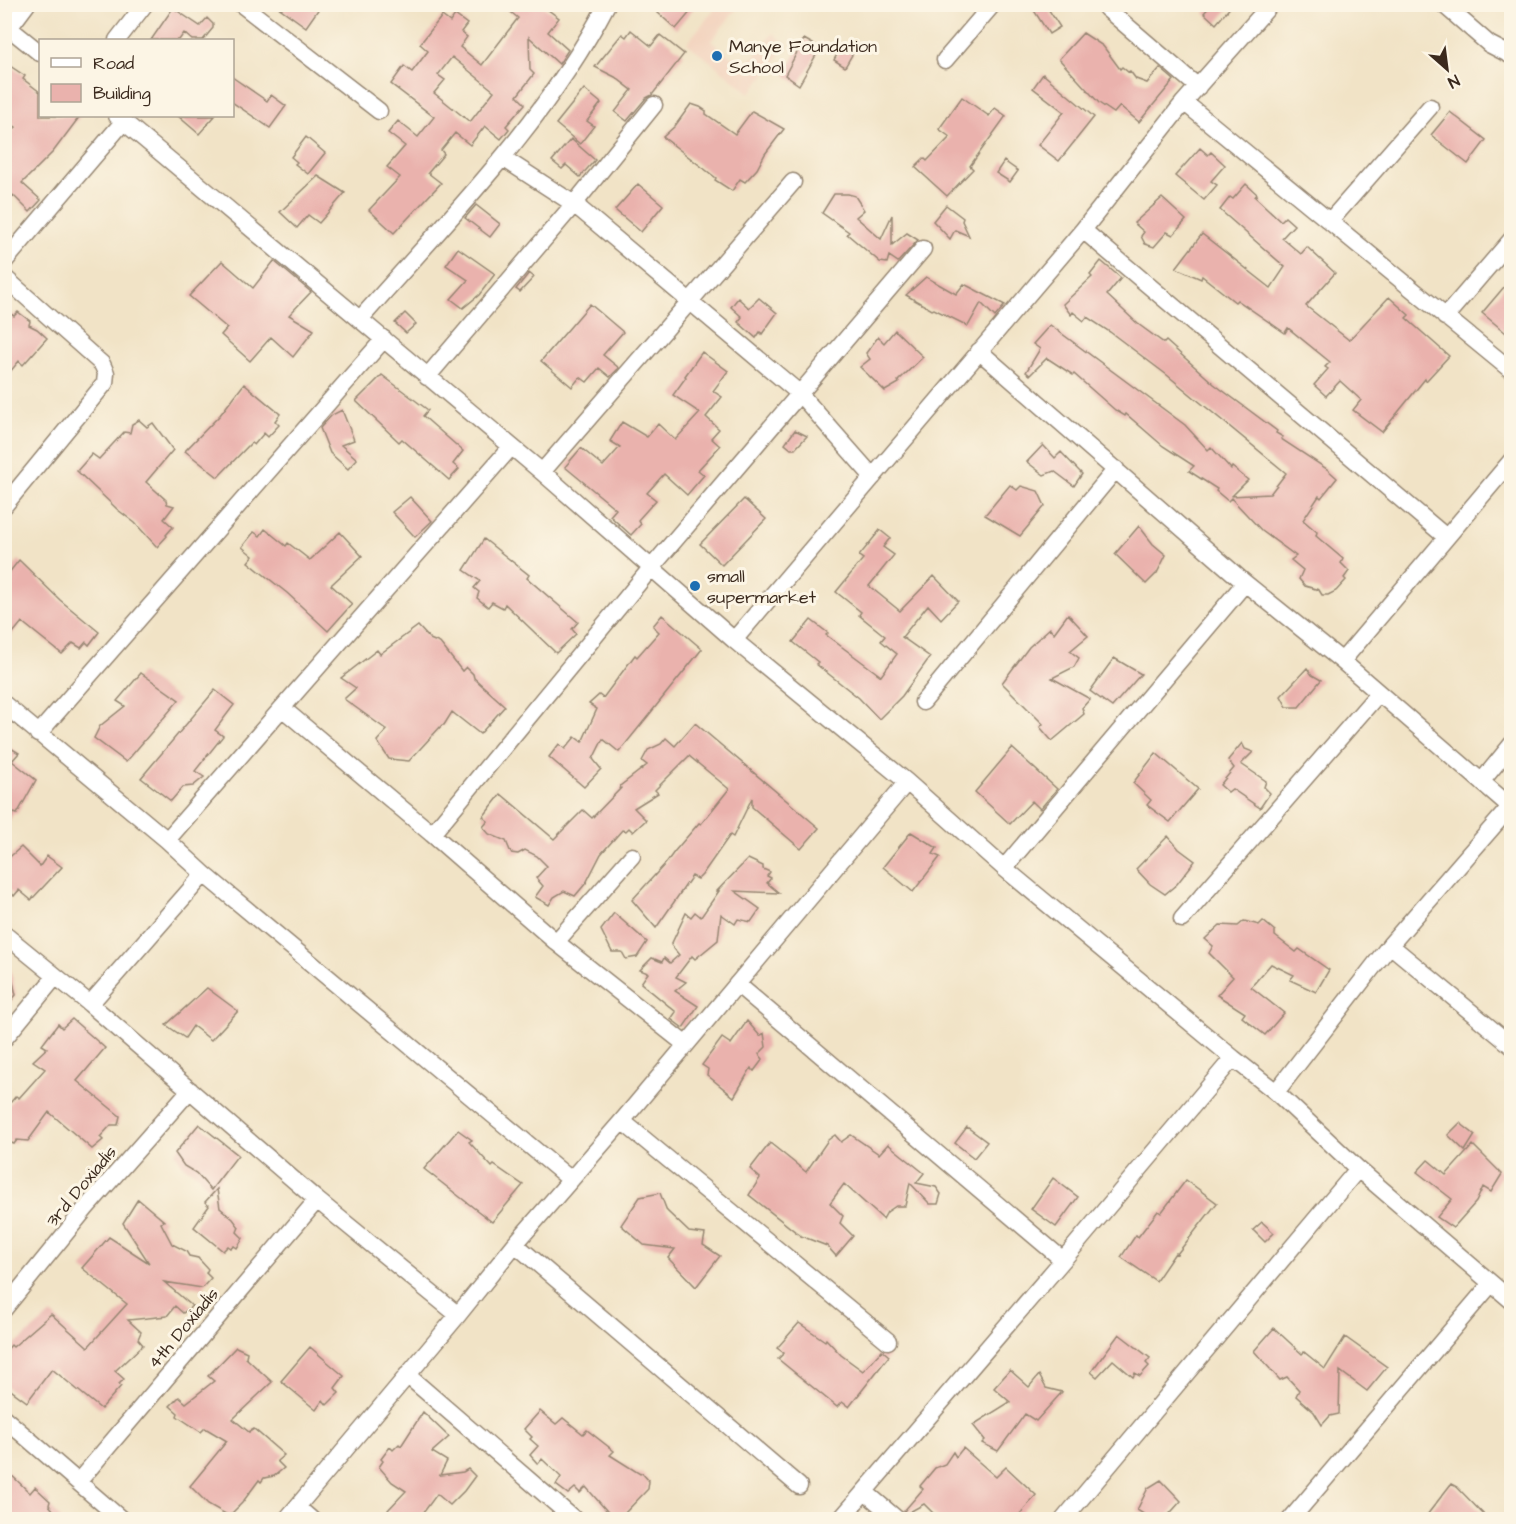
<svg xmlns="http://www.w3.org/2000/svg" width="1516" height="1524" viewBox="0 0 1516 1524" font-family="'Architects Daughter',sans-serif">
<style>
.built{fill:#f3d4bf}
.building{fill:#eab2ad;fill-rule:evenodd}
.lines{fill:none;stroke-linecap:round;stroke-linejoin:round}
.street-casing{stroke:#968672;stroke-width:19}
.street{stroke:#fff;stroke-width:16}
.poi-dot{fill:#1f6fb2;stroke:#fcf5e5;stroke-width:2}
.labels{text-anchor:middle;stroke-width:6;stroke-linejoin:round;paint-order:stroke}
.poi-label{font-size:18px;fill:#3b2a1e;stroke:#fcf5e5;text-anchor:start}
.street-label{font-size:18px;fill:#3b2a1e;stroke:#fcf5e5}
</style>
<rect width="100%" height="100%" fill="#fcf5e5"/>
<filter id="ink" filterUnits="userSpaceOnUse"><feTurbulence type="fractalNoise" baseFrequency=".0167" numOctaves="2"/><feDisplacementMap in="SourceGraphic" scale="12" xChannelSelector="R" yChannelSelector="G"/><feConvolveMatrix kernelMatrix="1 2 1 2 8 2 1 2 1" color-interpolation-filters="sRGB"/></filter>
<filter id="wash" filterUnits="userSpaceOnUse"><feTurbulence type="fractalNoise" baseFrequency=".008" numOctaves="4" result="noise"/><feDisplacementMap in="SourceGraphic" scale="24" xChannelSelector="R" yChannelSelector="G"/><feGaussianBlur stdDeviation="1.35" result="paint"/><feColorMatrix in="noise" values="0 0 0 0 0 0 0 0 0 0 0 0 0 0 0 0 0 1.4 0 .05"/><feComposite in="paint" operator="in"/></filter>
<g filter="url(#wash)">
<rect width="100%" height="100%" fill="#f1e3c6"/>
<!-- built -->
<path class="built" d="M735,5L738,7L711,41L745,68L773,33L788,45L750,93L687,43L718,5Z"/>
<g id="blocks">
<!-- building -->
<path class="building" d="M274,4H322L306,27Z
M501,4H540L559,18L548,32L568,50L559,64L529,37L530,70L534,74L517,96L525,104L506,126L509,129L501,139L485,126L470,145L455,133L441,150L444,154L428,173L441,183L394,233L369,210L400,177L387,167L405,146L388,133L398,121L418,137L434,117L391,84L404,66L412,72L428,51L420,44L442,16L450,22L455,15L467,24L461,32L467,37L460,47L482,65L518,18ZM452,57L494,91L470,122L434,93L445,80L438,75Z
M648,4H697L676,29Z
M1040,4H1045L1060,27L1049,34L1033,9Z
M1212,4H1233L1216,24L1204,13Z
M173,8L200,26L207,18L213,24V28L203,40H192L184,33L179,40H151Z
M631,30L651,46L660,35L684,54L652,95L646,98L627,121L615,112L632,90L615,77L595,67L622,34L626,37Z
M1083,33L1103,46L1120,69L1122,67L1128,72L1130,71L1136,79L1147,83L1160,68L1174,80L1139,122L1120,106L1114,113L1099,103L1059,59Z
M804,39L820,48L799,85L785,75Z
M841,47L853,53L845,67L834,60Z
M4,62L25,76L23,79L40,92V116H80L53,152L22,183L41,200L30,212L13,195L4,206V138L16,127L4,119Z
M1043,74L1094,117L1059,161L1038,145L1064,112L1033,88Z
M232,77L267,101L271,95L286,106L270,128L232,102Z
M584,89L601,103L587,121L594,126L580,144L556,124Z
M962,97L989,116L995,108L1006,116L970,166L973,169L947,196L915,167L924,158L927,161L950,137L939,129Z
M691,104L700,107L706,111V114L735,134L752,111L784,129L765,154L757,169L745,182L740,179L732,191L715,180L716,178L663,137L675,126Z
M1450,112L1486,140L1468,164L1431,135Z
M178,116H215L199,134Z
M306,137L325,153L308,174L295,164L297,162L291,157Z
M571,139L595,160L580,177L566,165L562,169L552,161Z
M1200,148L1208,155L1211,152L1225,165L1211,181L1217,185L1204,200L1175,176Z
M1004,161L1018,171L1010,182L996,173Z
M318,176L345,193L319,223L308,215L297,228L280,212Z
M638,184L663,205L641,232L615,210Z
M1246,184L1257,194L1255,197L1281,221L1285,217L1294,225L1282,238L1301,254L1307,247L1335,273L1306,306L1349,340L1389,297L1409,315L1406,318L1449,356L1426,381L1425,379L1382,432L1353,410L1361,400L1340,381L1326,396L1314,385L1328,369L1325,367L1330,362L1288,328L1285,333L1237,300L1235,302L1202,276L1201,279L1176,268L1202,234L1271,288L1285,267L1220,210L1230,197L1233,199Z
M834,194H848L855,196L864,210L856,217L881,239L892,215V245L907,233L918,240L898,262L889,256L887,263L880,262L847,234L849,232L822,213Z
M1162,198L1186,220L1173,235L1167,232L1154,247L1145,244L1141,236L1144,232L1134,223Z
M476,205L500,224L490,237L465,218Z
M946,205L963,218L962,221L969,236L955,230L950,239L933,221Z
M458,248L495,274L479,295L463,308L451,299L468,280L446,265Z
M222,261L253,288L274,261L311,292L289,315L314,330L293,357L271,337L250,361L221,335L227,328L189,296Z
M1101,261L1121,278L1107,295L1138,324L1164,343L1166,341L1214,384L1277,431L1276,433L1283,437L1281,439L1327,469L1337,478L1321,498L1319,496L1303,520L1317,532L1316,536L1343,559L1341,563L1349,571L1344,578L1346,580L1336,591L1328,595H1322L1319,590L1305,586L1299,579L1303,570L1291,560L1296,556L1262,531L1231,498L1228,501L1216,491L1217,489L1189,471L1194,466L1163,446L1126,414L1125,416L1115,410L1074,374L1073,375L1047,358L1030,375L1026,372L1040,349L1033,344L1050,325L1185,425L1208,450L1211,447L1231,469L1232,467L1248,480L1232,496L1270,494L1286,473L1167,375L1110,332L1087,317L1084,321L1073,312L1071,315L1063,304L1092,277L1090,275Z
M529,273L534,277L520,292L516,289Z
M926,277L956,294L964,284L1005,305L995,317L981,303L968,326L934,309L932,310L906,295Z
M1504,287L1512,293V338L1482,313Z
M738,298L749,308L759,298L777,313L762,334L760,332L756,338L738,322L742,317L731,307Z
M590,304L623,332L603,355L619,368L610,377L599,368L587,382L580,377L572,387L541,361Z
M4,310L14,316L18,312L30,321L29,325L37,329L47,338L23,365L19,361L4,379Z
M405,313L416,324L406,333L395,323Z
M895,330L923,357L898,381L899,383L885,391L860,367L870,359L866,353L878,337L884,343Z
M702,352L728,371L713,391L722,397L706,417L719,429L711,438L720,446L698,470L704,475L687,495L664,474L647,493L656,500L638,520L641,524L631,535L610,516L616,509L565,467L581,448L603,466L620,447L610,441L622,422L647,437L658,424L675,440L700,413L673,395L686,377L685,376Z
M382,375L428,410L423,416L463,451L453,464L459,469L449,480L402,439L399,442L356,401Z
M244,384L280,414L275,421L279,425L268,437L264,433L254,445L251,443L218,477L185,451L220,415Z
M342,410L354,440L341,445L357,459L348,469L330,453L320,428L332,415Z
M139,420L147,427L153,423L173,450L146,482L166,500L167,504L174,506L164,519L173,527L166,535L167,536L157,547L135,523L118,510L77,471L92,454L99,459L124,432L130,433L132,424Z
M795,430L807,436L795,449H791L785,444Z
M1043,445L1055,458L1061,452L1082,474L1074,486L1054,471L1044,475L1027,462Z
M1010,485L1017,490L1021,486L1038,491L1045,506L1020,536L985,515Z
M410,497L432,521L415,537L392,512Z
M744,499L766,519L722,565L700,544Z
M1139,526L1153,544L1166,555L1157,573L1146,584L1115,554Z
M265,529L286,546L288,543L310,560L340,532L362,556L331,585L352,604L328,631L287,593L248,562L253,556L242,547L254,532L260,536Z
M880,530L890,538L883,547L894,555L869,586L900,611L934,576L958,601L941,619L928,605L902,637L930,657L902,696L879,719L859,698L816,664L818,662L793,642L811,620L828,633L826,635L881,676L897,654L881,641L885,636L859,615L861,612L836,592L863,559L859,556Z
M484,539L529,575L527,578L578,622L572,629L576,634L556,653L505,604L503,608L492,602L488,607L477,598L479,592L474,588L480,581L464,570Z
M19,560L60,600L99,632L89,645L86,642L81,648L73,643L62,654L22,622L4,644V579Z
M1068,614L1088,636L1070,651L1079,658L1074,667L1052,678L1090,699L1082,708L1084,714L1052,741L1040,727L1043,724L1002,683L1029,647L1050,628L1054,633Z
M662,615L702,649L619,752L603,739L593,759L601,769L584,787L549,757L559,744L565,749L575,737L582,742L597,709L589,704L599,695L603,698L635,655L637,657L659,632L653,626Z
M418,626L430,639L440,643L462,671L466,667L473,674L474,678L505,706L480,734L452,712L444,725H442L409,761L389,759L377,741L387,730L344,699L356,688L341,678L377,650L380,654Z
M1114,658L1141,674L1112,707L1090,691Z
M1307,668L1312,675L1321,680L1299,707H1287L1281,696Z
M141,673L179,700L126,762L94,738L100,726L125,706L117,701Z
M215,690L234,705L215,730L223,736L195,771L204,777L193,786L183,787L171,801L141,778Z
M695,723L819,828L801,849L752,807V798L733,837L730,835L702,875L698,879L692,876L656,928L632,900L666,863L674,852L699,823L701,824L729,789L689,756L655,790L658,793L634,808L646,820L633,832L629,828L626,831L622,830L601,854L586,883L575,896L564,891L554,897L549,905L535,897L543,886L536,878L547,866L537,856L525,850L518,854L511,853L506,841L489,834L483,827L488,821L483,817L501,794L554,839L583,810L592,818L621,788L620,786L647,765L642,761L648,750L661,744L666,738L675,746Z
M1242,743L1245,749L1253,752L1241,764L1266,781L1264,787L1270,793L1260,808L1232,789L1228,792L1220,785L1234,768L1228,760Z
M4,744L19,753L12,761L36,780L17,814L14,813L4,828Z
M1012,748L1057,789L1040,809L1032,801L1010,824L975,792Z
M1156,753L1198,789L1170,822L1147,805L1151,800L1133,783Z
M911,832L937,848L933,854L940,857L913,892L883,867Z
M1168,836L1179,849L1195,861L1177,884L1165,894L1150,884L1136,869Z
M21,847L40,866L47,856L62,867L31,900L19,890L14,896L4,885V862Z
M748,859L763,866V869L770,872L767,876L771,878L767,883L779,893L735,891L760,909L751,922L738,919L735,924L721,914L718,940L695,959L692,956L676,977L686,982L675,991L698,1006L683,1028L671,1019L676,1012L641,983L648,973L640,970L652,958L662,962L664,958L670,963L679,955L671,945L686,913L691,917L695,912L701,917L719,891H717Z
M614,913L647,942L637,957L626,959L622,952H612L601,930Z
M1244,921L1259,925L1263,921L1275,931V936L1296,952L1299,949L1329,970L1316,992L1290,980L1294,975L1271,964L1251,987L1284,1013L1265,1035L1242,1017L1245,1013L1217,995L1233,977L1209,953L1213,946L1205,939L1220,925L1238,926Z
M9,965L16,995L4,1009V966Z
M207,988L238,1011L211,1040L193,1026L185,1038L166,1025Z
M72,1019L105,1048L77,1081L120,1116L118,1125H111L100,1137L103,1140L92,1149L49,1112L28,1141L17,1140L14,1144L4,1140V1110L16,1096L19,1098L45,1069L33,1061L47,1048L42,1045L58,1024L62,1028Z
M747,1021L760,1036L764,1033L766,1047L759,1054L763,1059L754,1071L751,1068L734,1097L707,1075L708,1069L702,1065L722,1038L731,1044Z
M1460,1123L1475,1135L1465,1151L1448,1135Z
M199,1124L238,1155L211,1190L196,1173L184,1166L175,1153Z
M967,1127L987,1142L974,1158L955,1143Z
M458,1130L472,1140L469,1142L492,1167L494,1165L523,1185L492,1222L424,1169Z
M835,1135L841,1142L851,1135L879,1154L888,1144L924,1173L916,1183L936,1187L941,1194L938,1204H930L910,1183L905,1206H896L887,1212L883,1219L844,1184L830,1203L843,1216L840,1223L853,1236L836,1256L827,1246L801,1236L749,1195L760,1178L750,1169L770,1143L806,1172L828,1140Z
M1473,1145L1502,1174L1491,1192L1483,1187L1476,1202L1453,1228L1437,1217L1452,1199L1417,1172L1428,1160L1446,1175Z
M1053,1178L1078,1197L1056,1227L1031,1209Z
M1186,1180L1217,1203L1177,1254L1175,1253L1156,1281L1121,1257L1136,1235L1138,1237L1158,1211L1161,1213Z
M217,1189L220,1208L233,1219L239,1227L237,1232L243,1238L237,1248L234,1246L231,1248L228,1246L223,1251L194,1227L209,1206L205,1202Z
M660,1193L667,1211L689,1232L705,1234L703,1245L720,1256L696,1287L668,1258L675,1249L644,1245L621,1225L640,1197Z
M138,1199L164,1221L161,1223L172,1244L186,1251L189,1256L198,1258L208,1269L206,1273L211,1278L202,1288L164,1282L192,1306L183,1313L175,1306L167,1316L128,1320L141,1332L138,1339L143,1345L115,1371L124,1379L119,1384L121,1386L101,1409L52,1369L27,1402L4,1385V1353L11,1345L13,1347L51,1314L88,1347L127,1304L82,1268L109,1237L149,1263L123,1223Z
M1262,1222L1274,1233L1265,1242L1253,1230Z
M799,1323L825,1341L826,1339L841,1355L863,1371L882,1350L889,1356L849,1407L842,1402L837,1407L778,1359L784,1353L777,1348Z
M1274,1328L1302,1354L1304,1352L1325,1369L1345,1337L1387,1367L1367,1391L1340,1371L1339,1414L1330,1416L1322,1425L1314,1412L1296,1396L1299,1390L1287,1377L1280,1380L1254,1351Z
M1119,1334L1150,1358L1146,1363L1149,1366L1140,1376L1135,1373L1133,1377L1113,1360L1097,1377L1091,1372Z
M236,1347L247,1352L246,1358L272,1382L233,1419L249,1432L254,1429L284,1455L277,1461L284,1468L274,1476L264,1478L261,1482L259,1480L242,1503L229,1516L208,1504L190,1486L227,1441L205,1428L201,1432L177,1416L178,1413L170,1406L179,1397L186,1403L214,1381L208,1376Z
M310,1347L344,1376L335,1388L339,1393L327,1405L323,1400L316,1410L281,1381Z
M1010,1370L1029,1387L1039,1375L1046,1388L1062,1392L1036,1421L1025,1414L998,1451L982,1443L985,1440L973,1425L1010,1402L994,1388Z
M540,1411L556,1424L563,1418L583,1434L587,1430L614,1451L610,1455L640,1474L642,1473L649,1481L648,1489L622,1516L614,1519L586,1487L580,1493L575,1488L568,1494L556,1485L561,1477L542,1459L538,1464L530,1455L538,1446L530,1439L532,1437L524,1429Z
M423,1412L449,1437L432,1452L447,1461L440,1475L463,1472L468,1469L475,1476L464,1491L450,1505L437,1494L418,1520H391L388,1510L406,1491L392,1482L379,1467L383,1461L381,1459L390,1447L393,1450L399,1444L401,1446Z
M963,1448L996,1477L1006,1467L1036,1495L1015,1520H940L924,1504L906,1514L904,1511L923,1489L920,1486L935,1468L945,1464L953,1452L956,1457Z
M4,1468L30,1493L35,1487L50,1501L49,1505L61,1520H4Z
M1161,1480L1181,1501L1164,1520H1153L1137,1510L1148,1488Z
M1451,1484L1457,1487L1489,1520H1433L1427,1515Z"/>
</g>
</g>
<g filter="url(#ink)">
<use href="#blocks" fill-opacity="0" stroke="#968672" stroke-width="1.5"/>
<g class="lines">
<defs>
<path id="street" d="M241,4L379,111
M1443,4L1489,44L1512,56
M1106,8L1198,87
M4,24L40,53
M9,28L27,4
M117,40L145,4
M945,60L993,4
M1184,102L1512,371
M117,116L542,472L734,640L907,782L1004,868L1233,1058L1063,1260L840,1520
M503,158L574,204L799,393L873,477
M1330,221L1430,107
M1083,230L1446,537
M4,262L124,121
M4,277L102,364L106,373L105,383L4,506
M1445,317L1512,239
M361,318C448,219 545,123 607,4
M979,351L1245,583L1342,661L1512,808
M427,377L574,204L654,105
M511,447L282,708L432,834L651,568L923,249
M542,472L793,182
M734,640L1083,230L1184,102L1271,4
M1342,661L1512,460
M923,702L1116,469
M4,704L167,840L282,708
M38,734L384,339
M1482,781L1512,744
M432,834L556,942L685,1044
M167,840L204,874L571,1180
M1004,868L1245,583
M1182,919L1378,694
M4,934L90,1004L317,1200L458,1315
M556,942L632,856
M1390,945L1512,1046
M737,984L1063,1260
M90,1004L204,874
M4,1039L55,977
M1233,1058L1276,1092L1358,1169L1512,1301
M1276,1092L1390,945L1510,807
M622,1121L888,1341
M515,1244L799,1486
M4,1309L86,1208L190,1090
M407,1375L575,1520
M4,1418L122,1520
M78,1482L317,1200
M865,1492L898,1520
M297,1507L312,1520
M286,1520L458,1315L515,1244L622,1121L907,782
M1063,1520L1358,1169
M1290,1520L1490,1285"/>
</defs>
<!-- street casing -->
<use href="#street" class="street-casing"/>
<!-- street -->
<use href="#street" class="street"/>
</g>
</g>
<!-- markers -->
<g class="poi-dot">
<circle cx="717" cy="56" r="6"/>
<circle cx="695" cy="586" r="6"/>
</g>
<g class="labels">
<!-- poi labels -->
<g class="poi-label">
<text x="729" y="52">Manye Foundation<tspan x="729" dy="21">School</tspan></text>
<text x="707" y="582">small<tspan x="707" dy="21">supermarket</tspan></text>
</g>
<!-- street labels -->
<g class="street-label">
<text transform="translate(81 1186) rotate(-50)" y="6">3rd Doxiadis</text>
<text transform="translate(183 1328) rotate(-50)" y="6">4th Doxiadis</text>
</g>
</g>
<!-- margin -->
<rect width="1516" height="1524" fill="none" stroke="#fcf5e5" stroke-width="24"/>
<!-- legend -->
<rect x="39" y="39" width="195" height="78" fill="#fcf5e5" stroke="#afa495" stroke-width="1.5"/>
<rect x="51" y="58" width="30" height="9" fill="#ffffff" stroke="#afa495" stroke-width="1.5"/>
<text x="93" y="69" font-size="18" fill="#3b2a1e">Road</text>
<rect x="51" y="84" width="30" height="18" fill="#eab2ad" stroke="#afa495" stroke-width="1.5"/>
<text x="93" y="99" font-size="18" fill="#3b2a1e">Building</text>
<!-- north arrow -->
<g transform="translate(1447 69) rotate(152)" stroke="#fcf5e5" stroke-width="4.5" paint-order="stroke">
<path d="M0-4.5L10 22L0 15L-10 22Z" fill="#3b2a1e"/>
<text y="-9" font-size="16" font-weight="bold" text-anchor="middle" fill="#3b2a1e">N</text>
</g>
</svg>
